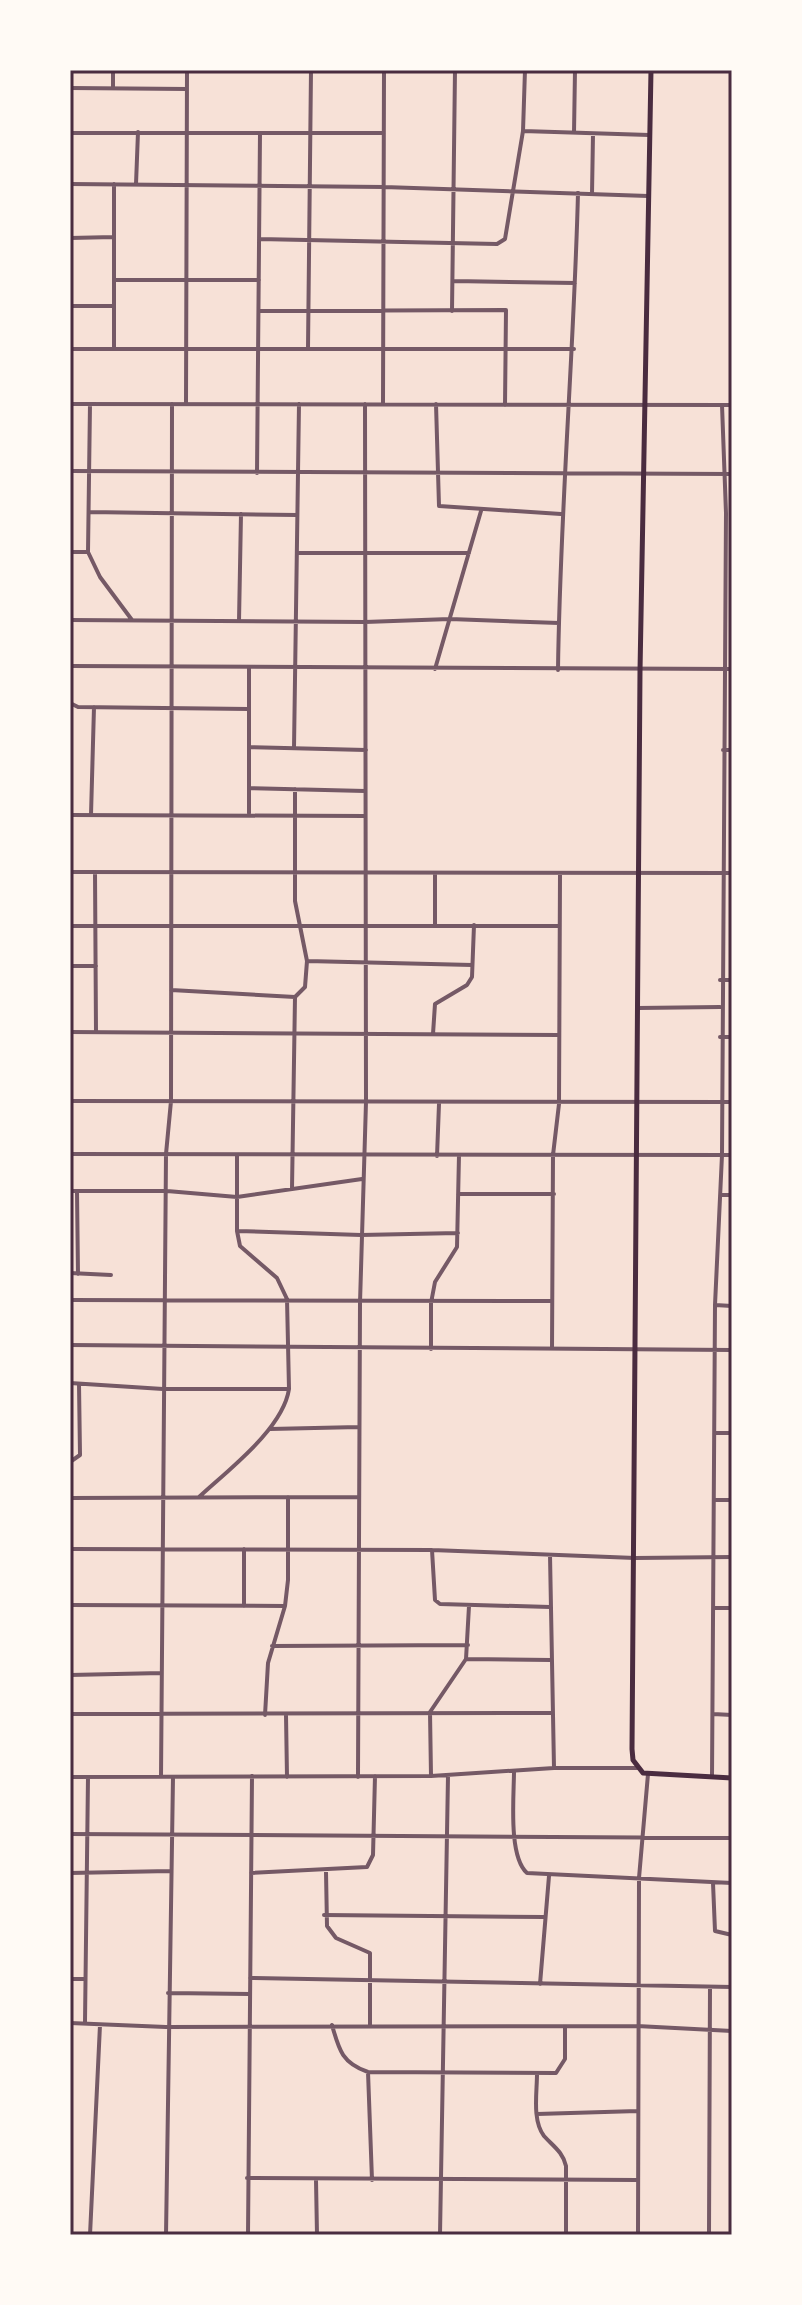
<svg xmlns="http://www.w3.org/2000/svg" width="802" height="2305" viewBox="0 0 802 2305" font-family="'IBM Plex Sans',sans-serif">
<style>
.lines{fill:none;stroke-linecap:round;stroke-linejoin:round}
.minor{stroke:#755966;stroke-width:4}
.secondary{stroke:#4a2c40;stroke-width:5}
.neatline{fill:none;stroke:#4a2c40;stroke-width:3}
</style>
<rect width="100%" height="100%" fill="#f7e1d7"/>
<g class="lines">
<!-- minor -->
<path class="minor" d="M113,70V88
M70,88L187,89
M523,131L525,70
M70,133H384
M574,133L575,70
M70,184L384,187L648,196
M136,184L138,132
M592,194L593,134
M70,238L114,237
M259,239L497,244L505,239L523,131L649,135
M114,280H259
M454,281L575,283
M70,306H114
M259,311L506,310L505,405
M452,311L455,70
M70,349H574
M114,349V184
M308,349L311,70
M70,404L732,405
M90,404L88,552L100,577L132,620
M186,404L187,70
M383,404L384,70
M436,404L439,506L561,514
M70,471L732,474
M257,473L260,133
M89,512L297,515
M70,552H88
M297,553H469
M70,620L365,622L450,619L559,623
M239,621L241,514
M70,666L732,669
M249,668V813
M435,669L481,511
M558,670C560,510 574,352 578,193
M70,703L78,707L249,709
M249,747L366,750
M294,748L299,404
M723,750H732
M249,788L365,791
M70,815L365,816
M91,815L94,707
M70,872L732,873
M95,872L96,1032
M435,874V925
M70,926H559
M307,961L472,965
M70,966H96
M720,980H732
M171,990L295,997L305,987L307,961L295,901V789
M638,1008L720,1007
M70,1032L559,1035
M433,1034L435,1004L467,985L472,977L474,925
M720,1037H732
M70,1101L732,1102
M70,1154L732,1155
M437,1156L439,1104
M292,1189L295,997
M70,1191H167L237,1197L362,1179
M77,1192L78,1274
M458,1194H554
M720,1195H732
M237,1231L361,1235L458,1233
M70,1273L111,1275
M70,1300L552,1301
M715,1305L732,1306
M70,1345L732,1350
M431,1349V1303L435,1282L457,1247L459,1155
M552,1349L553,1155L559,1104L560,874
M70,1383L163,1389H289
M270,1429L359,1427
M714,1433H732
M70,1462L80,1455L79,1384
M199,1497C228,1470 283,1429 289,1389L287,1299L277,1278L240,1246L237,1231V1155
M70,1498L359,1497
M714,1500H732
M70,1549L432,1550L635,1558L732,1557
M432,1550L435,1600L440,1604L550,1607
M550,1555L554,1768
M70,1605L285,1606
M244,1606V1549
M714,1608H732
M272,1646L468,1645
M466,1659L551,1660
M70,1675L162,1673
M70,1714L553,1713
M713,1714L732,1715
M265,1715L268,1663L285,1606L288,1580V1497
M286,1715L287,1777
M514,1771C514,1796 508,1856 527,1873L732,1883
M431,1776L430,1712L466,1659L469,1606
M70,1777L431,1776L554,1768H637
M161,1777L166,1154L171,1101L172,404
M358,1777L360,1303L366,1102L365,404
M712,1777L715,1305L722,1155L726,513L722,405
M70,1834L732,1838
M326,1872L327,1926L336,1938L370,1953V2024
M70,1873L170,1871
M251,1873L367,1867L373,1855L375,1776
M713,1883L715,1931L732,1935
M324,1915L544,1917
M250,1978L732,1987
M70,1979H84
M540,1984L549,1876
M168,1993L250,1994
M85,2022L88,1777
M70,2023L166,2027L637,2026L732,2031
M332,2025C339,2050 342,2063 368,2072L556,2073L565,2059V2028
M368,2072L372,2180
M537,2074C537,2093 532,2120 544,2136C553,2146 563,2152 566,2166V2235
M537,2114L638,2111
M247,2178L637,2180
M316,2180L317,2235
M90,2235L100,2025
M166,2235L173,1777
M248,2235L252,1776
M440,2235L448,1776
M638,2235L639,1878L648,1774
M709,2235L710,1987"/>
<!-- secondary -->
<path class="secondary" d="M651,70L640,671L632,1749L633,1760L643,1773L732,1778"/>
</g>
<!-- border -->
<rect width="802" height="2305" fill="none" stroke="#fffaf5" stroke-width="144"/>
<rect x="72" y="72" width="658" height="2161" class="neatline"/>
</svg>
